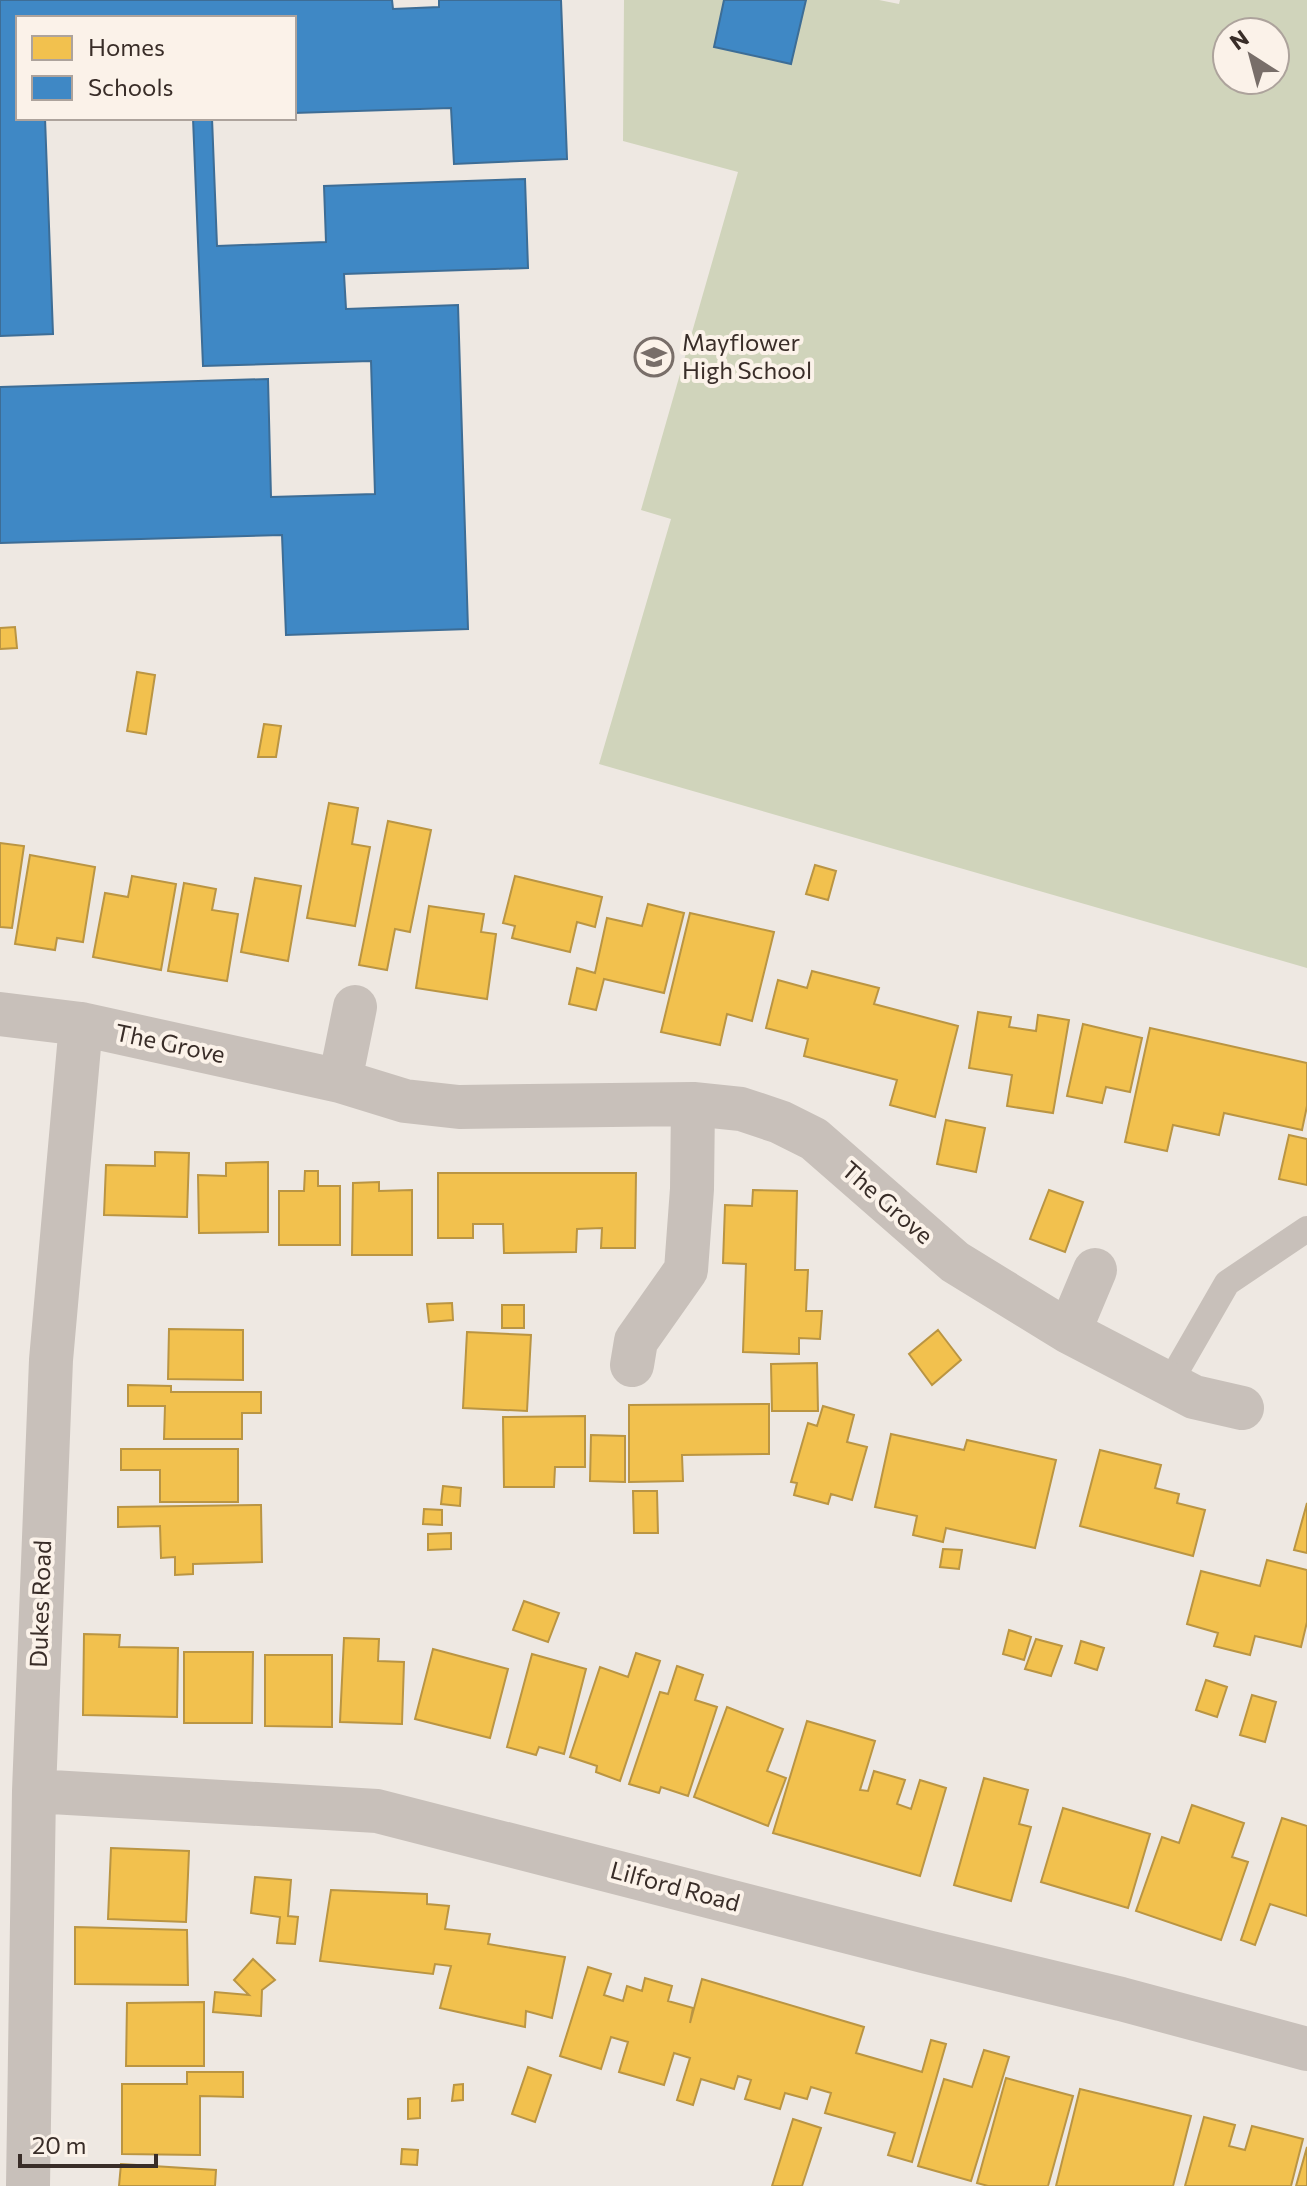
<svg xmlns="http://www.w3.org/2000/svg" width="1307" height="2186" viewBox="0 0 1307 2186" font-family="Commissioner,sans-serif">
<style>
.green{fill:#d0d4bb;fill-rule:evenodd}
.homes{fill:#f2c14e;stroke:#ba9543;stroke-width:2}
.schools{fill:#3f88c5;stroke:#3d6d96;stroke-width:2}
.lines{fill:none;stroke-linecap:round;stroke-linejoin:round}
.lane{stroke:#c8c0ba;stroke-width:26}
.street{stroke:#c8c0ba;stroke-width:44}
.labels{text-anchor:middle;stroke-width:8;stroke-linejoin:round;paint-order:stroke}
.poi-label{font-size:24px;fill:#392d28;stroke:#fbf2e9;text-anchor:start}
.street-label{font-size:24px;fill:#392d28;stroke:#fbf2e9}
</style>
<rect width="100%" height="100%" fill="#eee8e2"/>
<!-- green -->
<path class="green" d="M624,0H879L899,4L900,0H1307V968L599,764L671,519L641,510L738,172L623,141ZM1227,32H1275V80H1227Z"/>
<!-- homes -->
<path class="homes" d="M15,627L17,648L0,649V628Z
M137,672L155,675L146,734L127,731Z
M264,724L281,726L276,757H258Z
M329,803L358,808L352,844L370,847L355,926L307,918Z
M388,821L431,830L410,932L395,929L387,970L359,965Z
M0,843L24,846L12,928L0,927Z
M30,855L95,867L83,942L57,938L55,950L15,944Z
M815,865L836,871L828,900L806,894Z
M132,876L176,884L161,970L93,957L105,893L128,897Z
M515,876L602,897L595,927L577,922L570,952L512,938L515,926L503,923Z
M255,878L301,886L288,961L241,952Z
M184,883L216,889L212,910L238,914L227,981L168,971Z
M648,904L684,913L664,993L604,979L596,1010L569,1004L577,968L595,973L607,918L642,926Z
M429,906L484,914L481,932L496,934L487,999L416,988Z
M690,913L774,932L752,1021L727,1014L720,1045L661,1032Z
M812,971L879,988L874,1004L958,1026L935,1117L890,1105L897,1080L804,1056L808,1039L766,1028L778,980L807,988Z
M978,1012L1011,1017L1009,1027L1036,1031L1038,1015L1069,1020L1053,1113L1007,1106L1012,1075L969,1068Z
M1083,1024L1142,1038L1130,1092L1106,1087L1102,1103L1067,1096Z
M1150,1028L1307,1063V1106L1302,1130L1224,1113L1219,1135L1173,1125L1167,1151L1125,1142Z
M946,1120L985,1128L976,1172L937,1164Z
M1289,1135L1307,1139V1185L1279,1179Z
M155,1152L189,1153L187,1217L104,1215L106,1165L155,1166Z
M268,1162V1232L199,1233L198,1175L226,1176V1163Z
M305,1171H318V1186H340V1245H279V1191H304Z
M438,1173H636L635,1248H601L602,1228L577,1229L576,1252L504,1253L503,1224H473V1238H438Z
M379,1182V1191L412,1190V1255H352L353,1183Z
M753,1190L797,1191L795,1270H808L806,1311H822L820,1339L799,1338V1354L743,1352L746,1264L723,1263L725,1205L752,1206Z
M1049,1190L1083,1202L1065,1252L1030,1239Z
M452,1303L453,1320L429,1322L427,1304Z
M502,1305H524V1328H502Z
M169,1329L243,1330V1380L168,1379Z
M938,1330L961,1360L932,1385L909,1354Z
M467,1332L531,1335L527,1411L463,1408Z
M817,1363L818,1411H772L771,1364Z
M128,1385L171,1386V1392H261V1413H242V1439H164L165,1406H128Z
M769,1404V1454L682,1455L683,1481L629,1482V1405Z
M823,1406L854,1415L847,1442L867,1447L852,1500L831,1494L828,1504L794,1495L797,1483L791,1482L808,1423L817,1426Z
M585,1416V1467H555L554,1487H504L503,1417Z
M891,1434L964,1450L967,1440L1056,1460L1035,1548L946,1528L943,1542L913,1535L917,1516L875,1507Z
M591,1435L625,1436V1482L590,1481Z
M121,1449H238V1502H160V1470H121Z
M1100,1450L1161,1465L1155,1488L1179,1494L1177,1503L1205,1510L1193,1556L1080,1526Z
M443,1486L461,1488L460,1506L441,1504Z
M633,1491H657L658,1533H634Z
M1307,1503V1553L1294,1550Z
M261,1505L262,1562L193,1564V1574L175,1575V1557L161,1558L160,1526L118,1527V1507Z
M424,1509L442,1510V1525L423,1524Z
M451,1533V1549L428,1550V1534Z
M943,1549L962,1550L959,1569L940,1567Z
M1267,1560L1307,1570V1622L1301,1647L1255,1636L1250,1655L1214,1646L1218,1633L1187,1624L1201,1571L1260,1586Z
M524,1601L559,1613L548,1642L513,1630Z
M1009,1630L1031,1637L1024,1660L1003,1654Z
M84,1634L120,1635L119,1647L178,1648L177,1717L83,1715Z
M344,1638L379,1639L378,1661L404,1662L402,1724L340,1722Z
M1036,1639L1062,1646L1051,1676L1025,1669Z
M1081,1641L1104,1648L1097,1670L1075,1663Z
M433,1649L508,1669L490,1738L415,1719Z
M184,1652H253L252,1723H184Z
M636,1653L660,1661L620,1781L596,1772L597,1766L570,1757L600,1667L628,1677Z
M532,1654L586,1669L564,1754L539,1747L536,1755L507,1747Z
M265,1655H332V1727L265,1726Z
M677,1666L703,1675L695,1700L717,1707L688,1796L661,1787L659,1793L629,1784L660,1692L668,1694Z
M1206,1680L1227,1687L1217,1717L1196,1710Z
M1252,1695L1276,1702L1265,1742L1240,1735Z
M727,1707L783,1729L767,1771L786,1778L768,1826L694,1797Z
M807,1721L875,1741L860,1790L868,1791L874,1771L905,1780L897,1804L911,1809L920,1780L946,1788L920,1876L773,1833Z
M984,1778L1028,1790L1019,1824L1031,1827L1011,1901L954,1885Z
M1192,1805L1244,1823L1232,1857L1248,1862L1221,1940L1136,1911L1162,1837L1179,1843Z
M1063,1808L1150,1834L1128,1908L1041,1882Z
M1282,1818L1307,1826V1916L1270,1904L1255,1945L1241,1940Z
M111,1848L189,1851L186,1922L108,1919Z
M255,1877L291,1880L288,1916L298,1917L295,1944L277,1943L280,1917L251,1913Z
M331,1890L427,1894V1904L449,1906L445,1929L490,1934L488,1944L565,1957L552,2018L526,2011L525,2027L440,2008L451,1966L435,1964L433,1974L320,1961Z
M75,1927L187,1930L188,1985L75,1984Z
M253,1959L275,1980L262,1990L261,2016L213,2012L215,1992L249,1995L234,1980Z
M588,1967L611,1974L604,1995L623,2001L627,1986L642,1991L645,1978L672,1986L668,2001L693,2008L690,2023L702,1979L864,2027L856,2053L922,2072L931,2040L946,2044L912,2162L888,2155L895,2133L825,2113L831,2093L811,2087L807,2099L785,2093L780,2109L745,2099L751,2080L738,2076L734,2089L701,2079L693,2105L677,2100L690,2058L674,2053L664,2085L619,2072L628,2042L611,2037L601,2069L560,2056Z
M204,2002V2066H126L127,2003Z
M984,2050L1009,2057L971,2181L918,2166L944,2079L972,2087Z
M528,2067L551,2075L535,2122L512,2114Z
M187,2072H243V2097L200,2096V2155L122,2154V2084H187Z
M1006,2078L1073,2096L1048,2186H988L977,2183Z
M463,2084V2100L452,2101L454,2085Z
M1080,2089L1191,2116L1173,2186H1056Z
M420,2098V2118L408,2119V2099Z
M1204,2117L1235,2125L1229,2146L1245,2150L1252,2126L1303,2139L1291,2186H1185Z
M793,2119L821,2128L802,2186H772Z
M1307,2147V2186H1296Z
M402,2149L418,2150L417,2165L401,2164Z
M121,2164L216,2170L215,2186H119Z"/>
<!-- schools -->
<path class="schools" d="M0,0H392L393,9L439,7V0H561L567,159L454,164L451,108L294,113V18H18V118H45L53,334L0,336Z
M724,0H806L791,64L714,47Z
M193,118H212L217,246L326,242L324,186L525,179L528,268L344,274L346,309L458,305L468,629L286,635L282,535L0,543V387L268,379L271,497L375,494L371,361L203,366Z"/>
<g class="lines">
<!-- lane -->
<path class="lane" d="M1170,1382L1227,1283L1307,1229"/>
<!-- street -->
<path class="street" d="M0,1014L81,1024L340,1081L405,1101L459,1107L693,1104L741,1109L780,1122L814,1139L955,1262L1069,1332L1095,1270
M340,1081L355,1007
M1069,1332L1194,1397L1242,1408
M632,1365L636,1341L686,1270L692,1189L693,1104
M34,1791L377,1811L927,1952L1121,1999L1307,2049
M28,2186L34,1791L51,1360L81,1024"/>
</g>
<!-- icons -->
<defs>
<symbol id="school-ring" viewBox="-11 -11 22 22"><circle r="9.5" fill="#fbf2e9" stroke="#786e69" stroke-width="1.5"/><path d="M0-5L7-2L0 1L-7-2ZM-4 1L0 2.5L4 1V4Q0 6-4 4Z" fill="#786e69"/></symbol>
</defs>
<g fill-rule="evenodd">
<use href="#school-ring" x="632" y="335" width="44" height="44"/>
</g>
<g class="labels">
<!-- poi labels -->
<g class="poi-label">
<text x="682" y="351">Mayflower<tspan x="682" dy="28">High School</tspan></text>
</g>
<!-- street labels -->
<g class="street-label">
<text transform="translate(170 1044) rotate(12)" y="8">The Grove</text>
<text transform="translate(887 1203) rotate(41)" y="8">The Grove</text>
<text transform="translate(41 1604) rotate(-88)" y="8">Dukes Road</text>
<text transform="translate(675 1887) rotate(15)" y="8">Lilford Road</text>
</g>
</g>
<!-- legend -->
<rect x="16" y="16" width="280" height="104" fill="#fbf2e9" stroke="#ada39c" stroke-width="2"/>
<rect x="32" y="36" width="40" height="24" fill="#f2c14e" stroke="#ada39c" stroke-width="2"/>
<text x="88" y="56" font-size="24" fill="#392d28">Homes</text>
<rect x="32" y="76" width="40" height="24" fill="#3f88c5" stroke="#ada39c" stroke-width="2"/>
<text x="88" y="96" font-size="24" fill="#392d28">Schools</text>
<!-- north arrow -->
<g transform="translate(1251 56) rotate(324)"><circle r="38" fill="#fbf2e9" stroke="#ada39c" stroke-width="2"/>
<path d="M0-6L14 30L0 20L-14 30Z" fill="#786e69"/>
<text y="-12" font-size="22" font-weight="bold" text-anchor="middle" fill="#392d28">N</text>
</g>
<!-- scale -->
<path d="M20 2154v12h136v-12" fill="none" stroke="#392d28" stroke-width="4"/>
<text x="32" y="2154" font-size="24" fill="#392d28" stroke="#fbf2e9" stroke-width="6" paint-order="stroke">20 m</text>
</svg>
